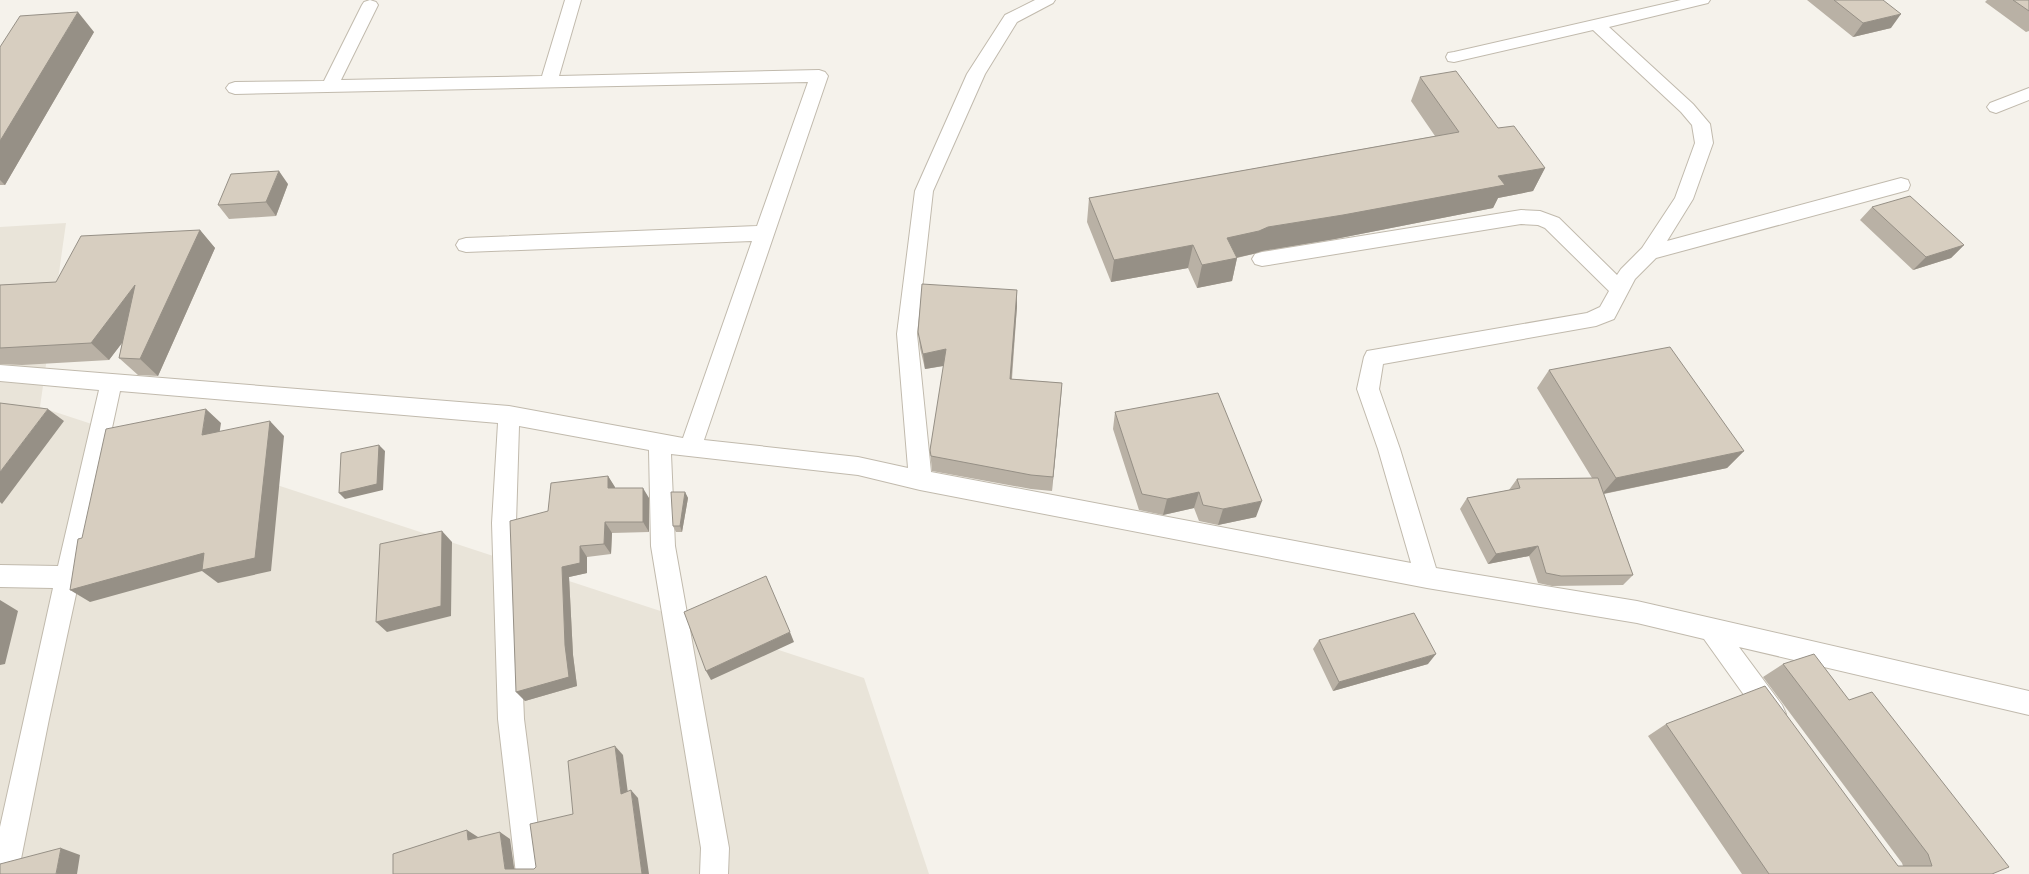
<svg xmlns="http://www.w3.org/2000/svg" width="2029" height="874" viewBox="0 0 2029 874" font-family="'Noto Sans',sans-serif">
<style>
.residential{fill:#e9e4d9}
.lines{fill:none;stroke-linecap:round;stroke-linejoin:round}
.minor-casing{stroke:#c1baad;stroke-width:2}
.minor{fill:#fff;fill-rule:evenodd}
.wall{fill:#b9b1a5}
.shaded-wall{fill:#969086}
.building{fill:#d7cec0;stroke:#969086}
</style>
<rect width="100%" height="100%" fill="#f5f2eb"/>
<!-- residential -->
<path class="residential" d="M66,223L40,407L864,678L929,874H0V227Z"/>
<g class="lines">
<defs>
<path id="minor" d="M370,0L376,2L378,5L341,80L542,76L565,0H581L559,76L819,70L825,72L828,76L704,440L858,457L908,468L897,334L915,191L967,74L1005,15L1035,0H1055L1053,3L1017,22L985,74L933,191L917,334L931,472L1411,563L1378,449L1357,389L1364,357L1367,351L1587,313L1600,307L1609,291L1545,228L1538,225L1521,224L1262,266L1255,264L1252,259L1255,254L1262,252L1521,210L1540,211L1559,218L1617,275L1621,269L1642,248L1675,198L1695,143L1692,125L1681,112L1593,30L1454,62L1448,61L1446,57L1448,53L1454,52L1681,0H1710L1708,3L1609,27L1693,104L1710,124L1713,143L1693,199L1667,241L1901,178L1908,180L1910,185L1908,190L1901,192L1656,258L1635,279L1614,319L1596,326L1383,364L1379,389L1400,449L1436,568L1637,601L2029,691V715L1739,647L1782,705L1786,714L1782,723L1773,726L1764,723L1704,639L1637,623L1427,588L920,490L858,475L671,454L675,546L729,848L728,874H700L701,848L651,546L649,450L519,426L516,523L524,719L544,874H516L498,719L492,523L498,423L120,391L49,719L18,874H0V827L53,588L0,587V565L58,566L99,390L0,381V365L509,406L683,438L752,241L466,252L459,250L456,245L459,240L466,238L757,226L808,82L235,94L229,92L226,88L229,84L235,82L324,81L362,5L364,2Z
M2029,88V100L1996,113L1990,111L1987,107L1990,103Z"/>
</defs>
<!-- minor casing -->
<use href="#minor" class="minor-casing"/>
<!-- minor -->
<use href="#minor" class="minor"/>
</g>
<!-- wall -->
<path class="wall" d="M1807,0H1883L1891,28L1853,37Z
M1987,0H2029V31L2026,32L1985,2Z
M94,32L5,185H0V47Z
M1420,77L1498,128L1545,168L1533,191L1498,198L1493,208L1335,239L1262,251L1253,254L1237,258L1232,281L1197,288L1188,268L1111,282L1087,222L1089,198L1435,136L1411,101Z
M288,184L276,216L229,219L218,205Z
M1872,207L1964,245L1951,258L1913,270L1860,220Z
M200,230L215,248L158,376L138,375L119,358L122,343L109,360L22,365L0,364V285L56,282Z
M1017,290V306L1012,379L1062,383L1052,491L1031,489L932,471L930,450L944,366L925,369L920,348L918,332Z
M1549,370L1744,451L1727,468L1604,494L1633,575L1623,585L1552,586L1538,583L1529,556L1488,564L1460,509L1467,498L1509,490L1517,479L1592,478L1537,388Z
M1115,412L1256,517L1218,525L1199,521L1194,508L1163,515L1139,510L1113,429Z
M608,476L615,488L649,498V532L612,533L611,554L587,557V573L569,577L573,655L577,686L525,701L548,511Z
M685,492L688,498L682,532H676L673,526Z
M1319,640L1428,664L1333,691L1313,649Z
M1783,664L1849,700L1992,874H1742L1648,736L1666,724L1898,866H1903L1902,863L1763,677Z"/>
<!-- shaded-wall -->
<path class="shaded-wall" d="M78,12L94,32L5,185L0,180V141Z
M1901,14L1891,28L1853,37L1863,23Z
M1545,168L1533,191L1498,198L1493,208L1335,239L1262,251L1253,254L1221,261L1227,238L1268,227L1498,176Z
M279,171L288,184L276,216L266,202Z
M200,230L215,248L158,376L140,359Z
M1193,245L1188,268L1111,282L1114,260Z
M1964,245L1951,258L1913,270L1926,257Z
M1237,258L1232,281L1197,288L1202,265Z
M135,285L153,302L109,360L91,343Z
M1017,290V306L1010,394V379Z
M946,349L948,365L925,369L923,354Z
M1062,383L1061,398L1052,491L1053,477Z
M48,409L64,421L2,504L0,502V472Z
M206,409L221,423L217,449L202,435Z
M270,421L284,436L271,571L218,583L202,571L90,602L70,590Z
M379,445L385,451L383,490L345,499L339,493Z
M1744,451L1727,468L1602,494L1616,478Z
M608,476L615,487L614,499L608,488Z
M643,488L649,498V532L643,522Z
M685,492L688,498L682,532L680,526Z
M1199,492L1194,508L1163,515L1167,499Z
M1262,501L1256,517L1218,525L1223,509Z
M605,522L612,533L611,554L604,544Z
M442,531L452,542L451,616L387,632L376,622Z
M580,546L587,557V573L569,577L573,655L577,686L525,701L516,692L565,645L562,567Z
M1538,546L1529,556L1488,564L1496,554Z
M0,600L18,611L5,664L0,665Z
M790,632L794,642L711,680L706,671Z
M1436,654L1428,664L1333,691L1339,682Z
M615,746L623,755L629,801L621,794Z
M631,790L638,798L649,874H642Z
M467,830L478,837V847L468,840Z
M500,832L510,839L515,874L505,869Z
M61,848L80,855L77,874H56Z"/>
<!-- building -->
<path class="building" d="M1834,0H1883L1901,14L1863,23Z
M2013,0H2029V11Z
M78,12L0,141V47L20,16Z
M1456,71L1498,128L1514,126L1545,168L1498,176L1505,185L1343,215L1268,227L1259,231L1227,238L1237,258L1202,265L1193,245L1114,260L1089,198L1459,132L1420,77Z
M279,171L266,202L218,205L231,174Z
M1910,196L1964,245L1926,257L1872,207Z
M200,230L140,359L119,358L135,285L91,343L0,348V285L56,282L81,236Z
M922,284L1017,290L1010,379L1062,383L1053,477L1031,475L931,456L930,450L946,349L923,354L918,332Z
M1670,347L1744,451L1616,478L1549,370Z
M1218,393L1262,501L1223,509L1203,505L1199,492L1167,499L1142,494L1115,412Z
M0,403L48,409L0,472Z
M206,409L202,435L270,421L255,558L202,570L204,553L70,590L78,539L82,538L106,429Z
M379,445L377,484L339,493L341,453Z
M608,476V488H643V522H605L604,544L580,546V563L562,567L565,645L569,677L516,692L510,521L548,511L551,483Z
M1598,478L1633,575L1561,576L1546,573L1538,546L1496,554L1467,498L1520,488L1517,479Z
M671,492H685L680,526H673Z
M442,531L441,606L376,622L380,544Z
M766,576L790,632L706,671L684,612Z
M1414,613L1436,654L1339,682L1319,640Z
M1814,654L1849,700L1872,692L2009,867L1992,874H1769L1666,724L1765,686L1898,866H1932L1928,854L1783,664Z
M615,746L621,794L631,790L642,874H393V854L467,830L468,840L500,832L505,869H534L536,867L530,824L573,814L568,761Z
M61,848L56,874H0V864Z"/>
</svg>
